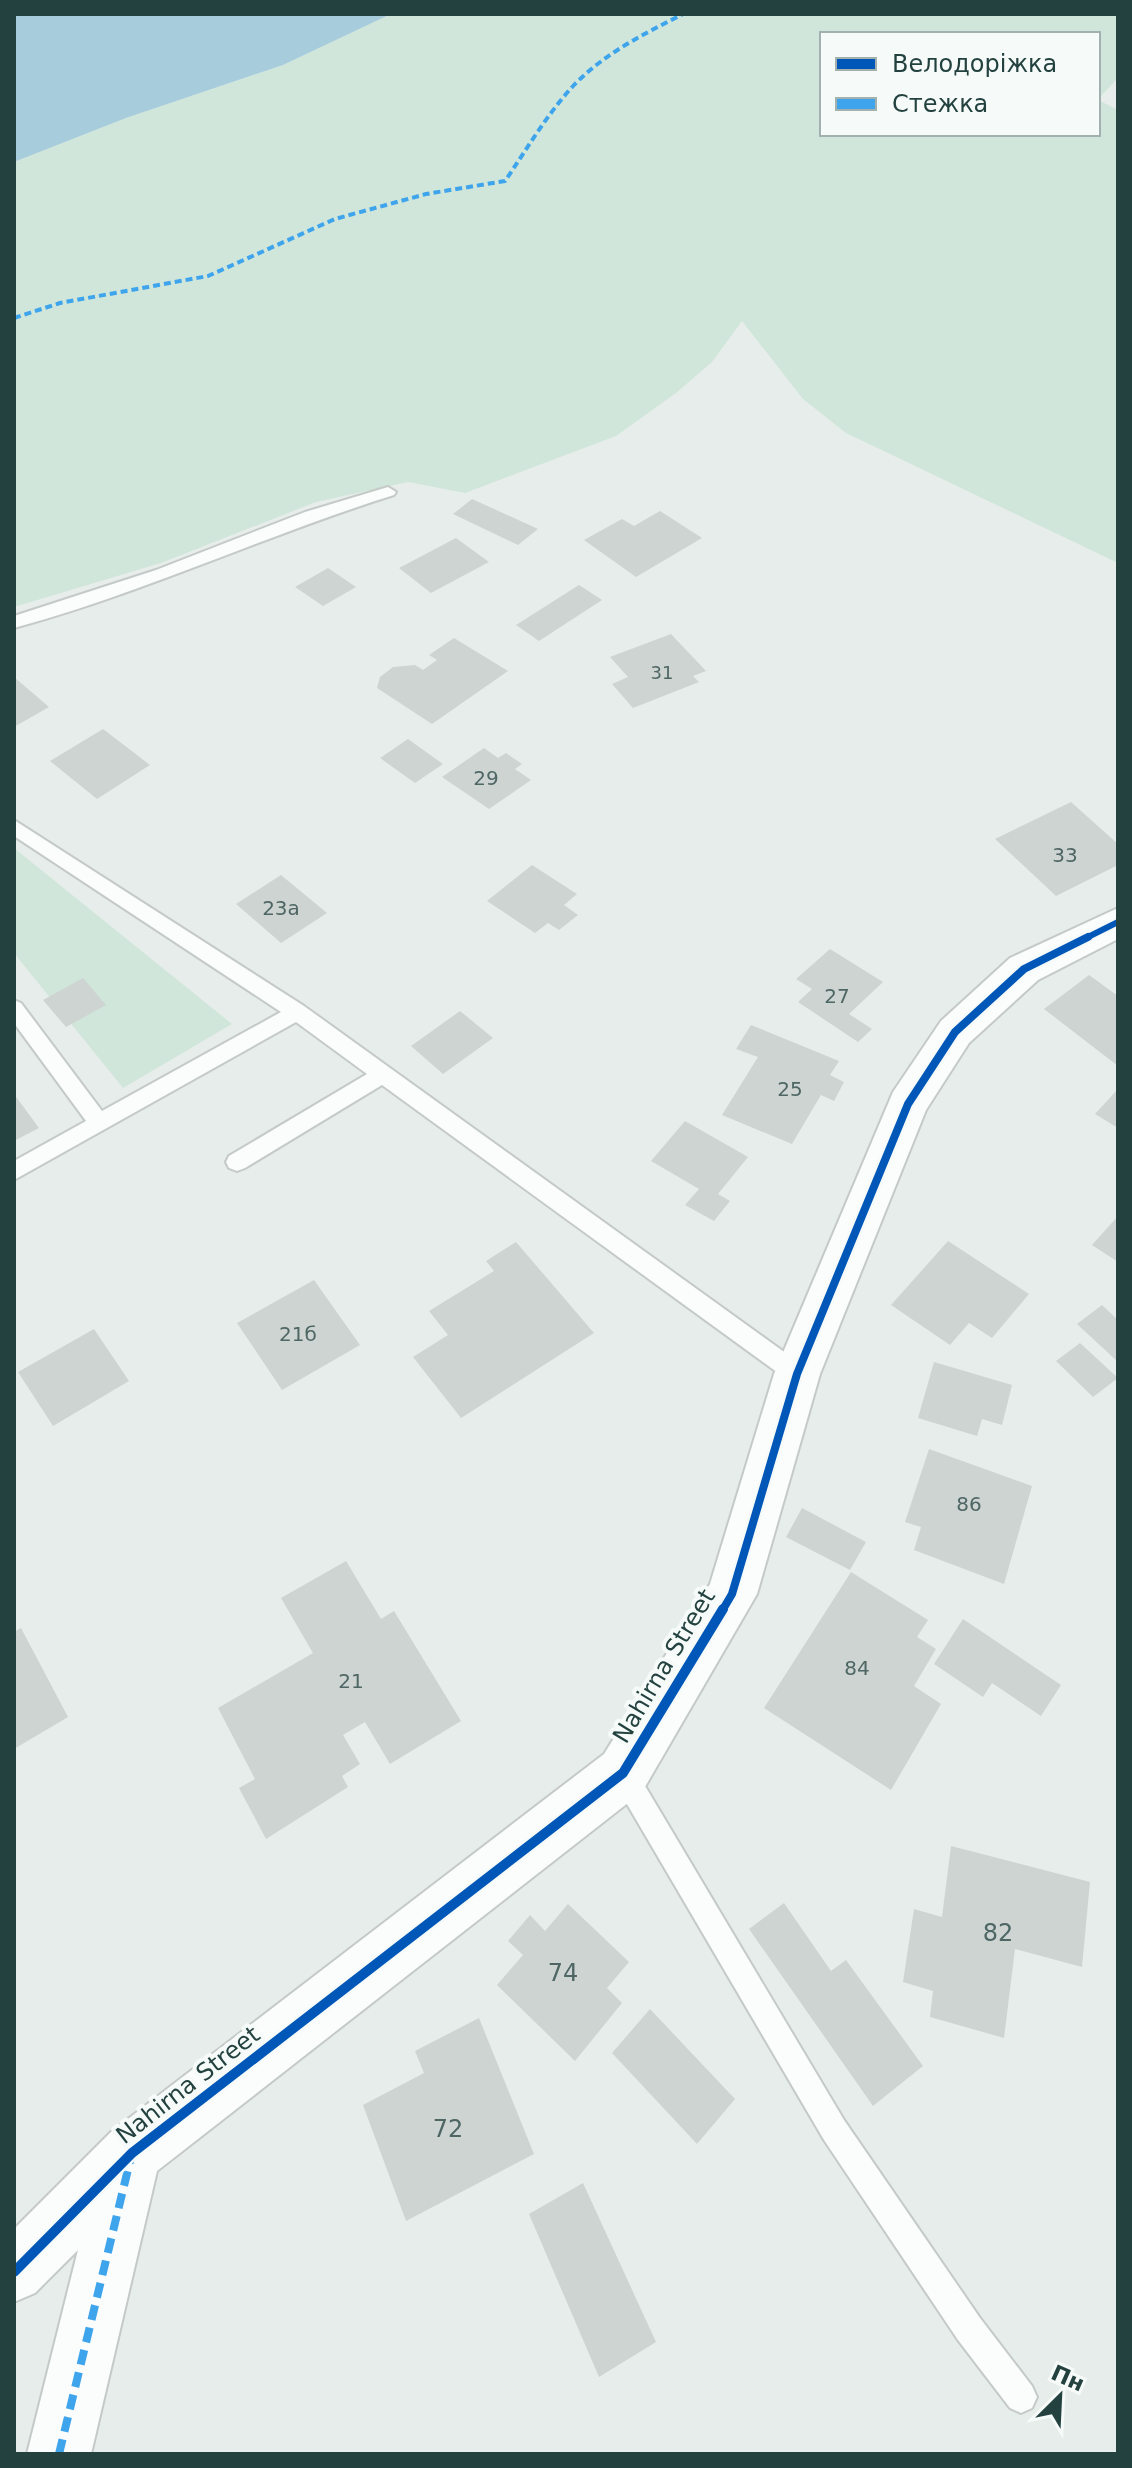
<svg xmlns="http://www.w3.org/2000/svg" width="1132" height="2468" viewBox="0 0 1132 2468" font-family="'DejaVu Sans',sans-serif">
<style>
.green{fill:#d0e6da}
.water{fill:#a7ccdc}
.building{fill:#ced4d2}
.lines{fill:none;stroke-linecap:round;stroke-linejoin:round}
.service-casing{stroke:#c4cac8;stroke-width:4}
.minor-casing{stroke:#c4cac8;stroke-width:4}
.service{fill:#fbfcfc;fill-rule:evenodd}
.minor{fill:#fbfcfc;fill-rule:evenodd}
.quiet-far1{stroke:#3ea4ec;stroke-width:4;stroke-dasharray:7 4;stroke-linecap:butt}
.quiet{stroke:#3ea4ec;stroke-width:8;stroke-dasharray:15 8;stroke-linecap:butt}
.cycleway-far2-casing{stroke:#f6fbf9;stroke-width:10}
.cycleway-far1-casing{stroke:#f6fbf9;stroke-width:13}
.cycleway-casing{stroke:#f6fbf9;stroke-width:15}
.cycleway-far2{stroke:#0057b8;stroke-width:6}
.cycleway-far1{stroke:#0057b8;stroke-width:8}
.cycleway{stroke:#0057b8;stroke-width:10}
.labels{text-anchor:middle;stroke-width:8;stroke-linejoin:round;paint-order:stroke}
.far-number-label{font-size:18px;fill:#4e6764}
.number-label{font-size:20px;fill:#4e6764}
.street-label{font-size:24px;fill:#23423f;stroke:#f6fbf9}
.near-number-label{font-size:24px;fill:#4e6764}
</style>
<rect width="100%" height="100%" fill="#e7edeb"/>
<!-- green -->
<path class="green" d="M391,14H1118V78L1098,99V34H822V134H1098V100L1118,110V563L846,433L803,399L742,321L712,362L676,393L616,436L465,493L408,482L316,502L161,563L14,607V162L126,118L283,65Z
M14,848L232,1024L123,1088L14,953Z"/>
<!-- water -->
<path class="water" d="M14,14H391L283,65L126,118L14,162Z"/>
<!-- building -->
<path class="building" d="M472,499L538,529L518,545L453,514Z
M660,511L702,538L636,577L584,540L622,519L634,526Z
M456,538L489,562L431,593L399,568Z
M328,568L356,587L323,606L295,587Z
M579,585L602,600L539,641L516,625Z
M671,634L706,671L693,676L699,682L633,708L612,684L628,677L610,657Z
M454,638L508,671L432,724L377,688L380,677L393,667L415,665L423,670L437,660L429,655Z
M14,677L49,707L14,727Z
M103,729L150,765L97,799L50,761Z
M408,739L443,764L415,783L380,758Z
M484,748L498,758L506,753L522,764L515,769L531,780L489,809L442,777Z
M1071,802L1118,844V865L1056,896L995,839Z
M532,865L577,894L564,905L578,915L559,930L548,923L535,933L487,901Z
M281,875L327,913L281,943L236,904Z
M830,949L883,982L849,1014L872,1029L858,1042L798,1002L812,989L796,979Z
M1089,975L1118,996V1066L1044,1009Z
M83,978L106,1005L66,1027L43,1000Z
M460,1011L493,1038L443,1074L411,1046Z
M751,1025L839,1061L830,1075L844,1082L834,1101L821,1095L792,1144L722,1115L758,1057L736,1049Z
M1118,1089V1128L1095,1114Z
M14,1094L39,1128L14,1141Z
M685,1121L748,1157L718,1194L730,1201L714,1221L685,1205L699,1189L651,1161Z
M1118,1216V1262L1092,1245Z
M948,1241L1029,1294L992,1338L969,1323L950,1345L891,1305Z
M516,1242L594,1333L461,1418L413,1357L448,1335L429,1311L494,1271L486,1261Z
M314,1280L360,1345L282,1390L237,1323Z
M1102,1305L1118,1320V1362L1077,1324Z
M94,1329L129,1381L53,1426L18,1372Z
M1080,1343L1118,1378L1093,1397L1056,1361Z
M934,1362L1012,1385L1002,1425L982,1419L977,1436L918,1418Z
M929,1449L1032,1486L1004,1584L914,1550L921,1527L905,1522Z
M802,1508L866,1542L850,1570L786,1537Z
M346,1561L381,1619L394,1611L461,1721L390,1764L365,1722L343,1735L360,1764L342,1776L348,1787L266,1839L239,1788L255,1779L218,1708L313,1653L281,1598Z
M851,1572L928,1620L917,1637L936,1649L914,1686L941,1704L891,1790L764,1708Z
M963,1619L1061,1685L1041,1716L992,1683L983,1697L934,1664Z
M21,1628L68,1717L14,1749V1632Z
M951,1846L1090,1882L1082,1967L1015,1949L1004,2038L930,2017L933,1991L903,1982L914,1909L942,1917Z
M784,1903L831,1971L846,1960L923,2066L873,2106L749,1929Z
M568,1904L629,1962L607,1988L622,2003L575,2061L497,1985L523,1955L508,1941L530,1915L545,1931Z
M650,2009L735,2099L697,2144L612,2053Z
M479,2018L534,2154L406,2221L363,2105L424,2073L415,2051Z
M583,2183L656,2342L599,2377L529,2214Z"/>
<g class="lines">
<defs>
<path id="service" d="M388,487L396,492L394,495C266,535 144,593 14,628V616L156,570L305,512Z
M14,820L304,1006L805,1367L809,1374L805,1381L797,1384L789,1381L382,1085L245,1168L237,1171L229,1168L226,1162L229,1156L367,1074L296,1022L14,1180V1161L86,1121L14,1023V1000L21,1003L102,1111L281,1012L14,836Z
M623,1760L632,1764L844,2120L980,2318L1032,2386L1037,2397L1032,2408L1021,2413L1010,2408L958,2340L824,2140L614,1782L610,1773L614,1764Z"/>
<path id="minor" d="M1118,908V939L1038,980L969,1043L926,1110L820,1374L757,1594L642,1792L157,2171L91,2454H27L78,2250L35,2293L14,2302V2229L111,2132L604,1754L710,1584L774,1374L893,1092L941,1021L1010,958Z"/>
</defs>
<!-- service casing -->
<use href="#service" class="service-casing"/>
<!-- minor casing -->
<use href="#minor" class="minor-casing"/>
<!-- service -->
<use href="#service" class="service"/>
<!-- minor -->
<use href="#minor" class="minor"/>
<!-- quiet-far1 -->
<path class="quiet-far1" d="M14,318L60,303L208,276L335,219L426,194L505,181C527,149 547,114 574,85C605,53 644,34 683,14"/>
<!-- quiet -->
<path class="quiet" d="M59,2454L131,2157"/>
<defs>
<path id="cycleway-far2" d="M1084,939L1118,922"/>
<path id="cycleway-far1" d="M722,1611L732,1594L797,1374L908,1104L955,1032L1024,969L1088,937"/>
<path id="cycleway" d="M14,2272L132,2153L623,1773L723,1609"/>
</defs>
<!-- cycleway-far2 casing -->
<use href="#cycleway-far2" class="cycleway-far2-casing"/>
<!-- cycleway-far1 casing -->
<use href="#cycleway-far1" class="cycleway-far1-casing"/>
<!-- cycleway casing -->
<use href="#cycleway" class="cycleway-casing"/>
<!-- cycleway-far2 -->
<use href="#cycleway-far2" class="cycleway-far2"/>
<!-- cycleway-far1 -->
<use href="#cycleway-far1" class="cycleway-far1"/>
<!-- cycleway -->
<use href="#cycleway" class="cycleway"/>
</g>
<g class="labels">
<!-- far-number labels -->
<g class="far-number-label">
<text x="662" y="679">31</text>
</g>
<!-- number labels -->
<g class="number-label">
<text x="486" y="785">29</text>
<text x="1065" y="862">33</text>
<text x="281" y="915">23а</text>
<text x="837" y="1003">27</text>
<text x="790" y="1096">25</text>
<text x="298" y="1341">21б</text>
<text x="969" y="1511">86</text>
<text x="857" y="1675">84</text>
<text x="351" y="1688">21</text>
</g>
<!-- street labels -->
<g class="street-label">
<text transform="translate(664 1666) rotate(-59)" y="8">Nahirna Street</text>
<text transform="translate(188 2085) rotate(-38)" y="8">Nahirna Street</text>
</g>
<!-- near-number labels -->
<g class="near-number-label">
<text x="998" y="1941">82</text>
<text x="563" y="1981">74</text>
<text x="448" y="2137">72</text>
</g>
</g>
<!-- border -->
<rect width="1132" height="2468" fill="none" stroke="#23423f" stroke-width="32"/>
<!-- legend -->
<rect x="820" y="32" width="280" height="104" fill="#f6fbf9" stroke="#a2b1af" stroke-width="2"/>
<rect x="836" y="58" width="40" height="12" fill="#0057b8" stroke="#a2b1af" stroke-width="2"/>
<text x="892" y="72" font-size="24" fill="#23423f">Велодоріжка</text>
<rect x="836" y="98" width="40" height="12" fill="#3ea4ec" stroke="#a2b1af" stroke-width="2"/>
<text x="892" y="112" font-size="24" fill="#23423f">Стежка</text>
<!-- north arrow -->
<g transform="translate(1060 2396) rotate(24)" stroke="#f6fbf9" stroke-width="6" paint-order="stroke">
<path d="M0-6L14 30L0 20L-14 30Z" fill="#23423f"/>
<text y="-12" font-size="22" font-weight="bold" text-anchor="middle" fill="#23423f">Пн</text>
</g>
</svg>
